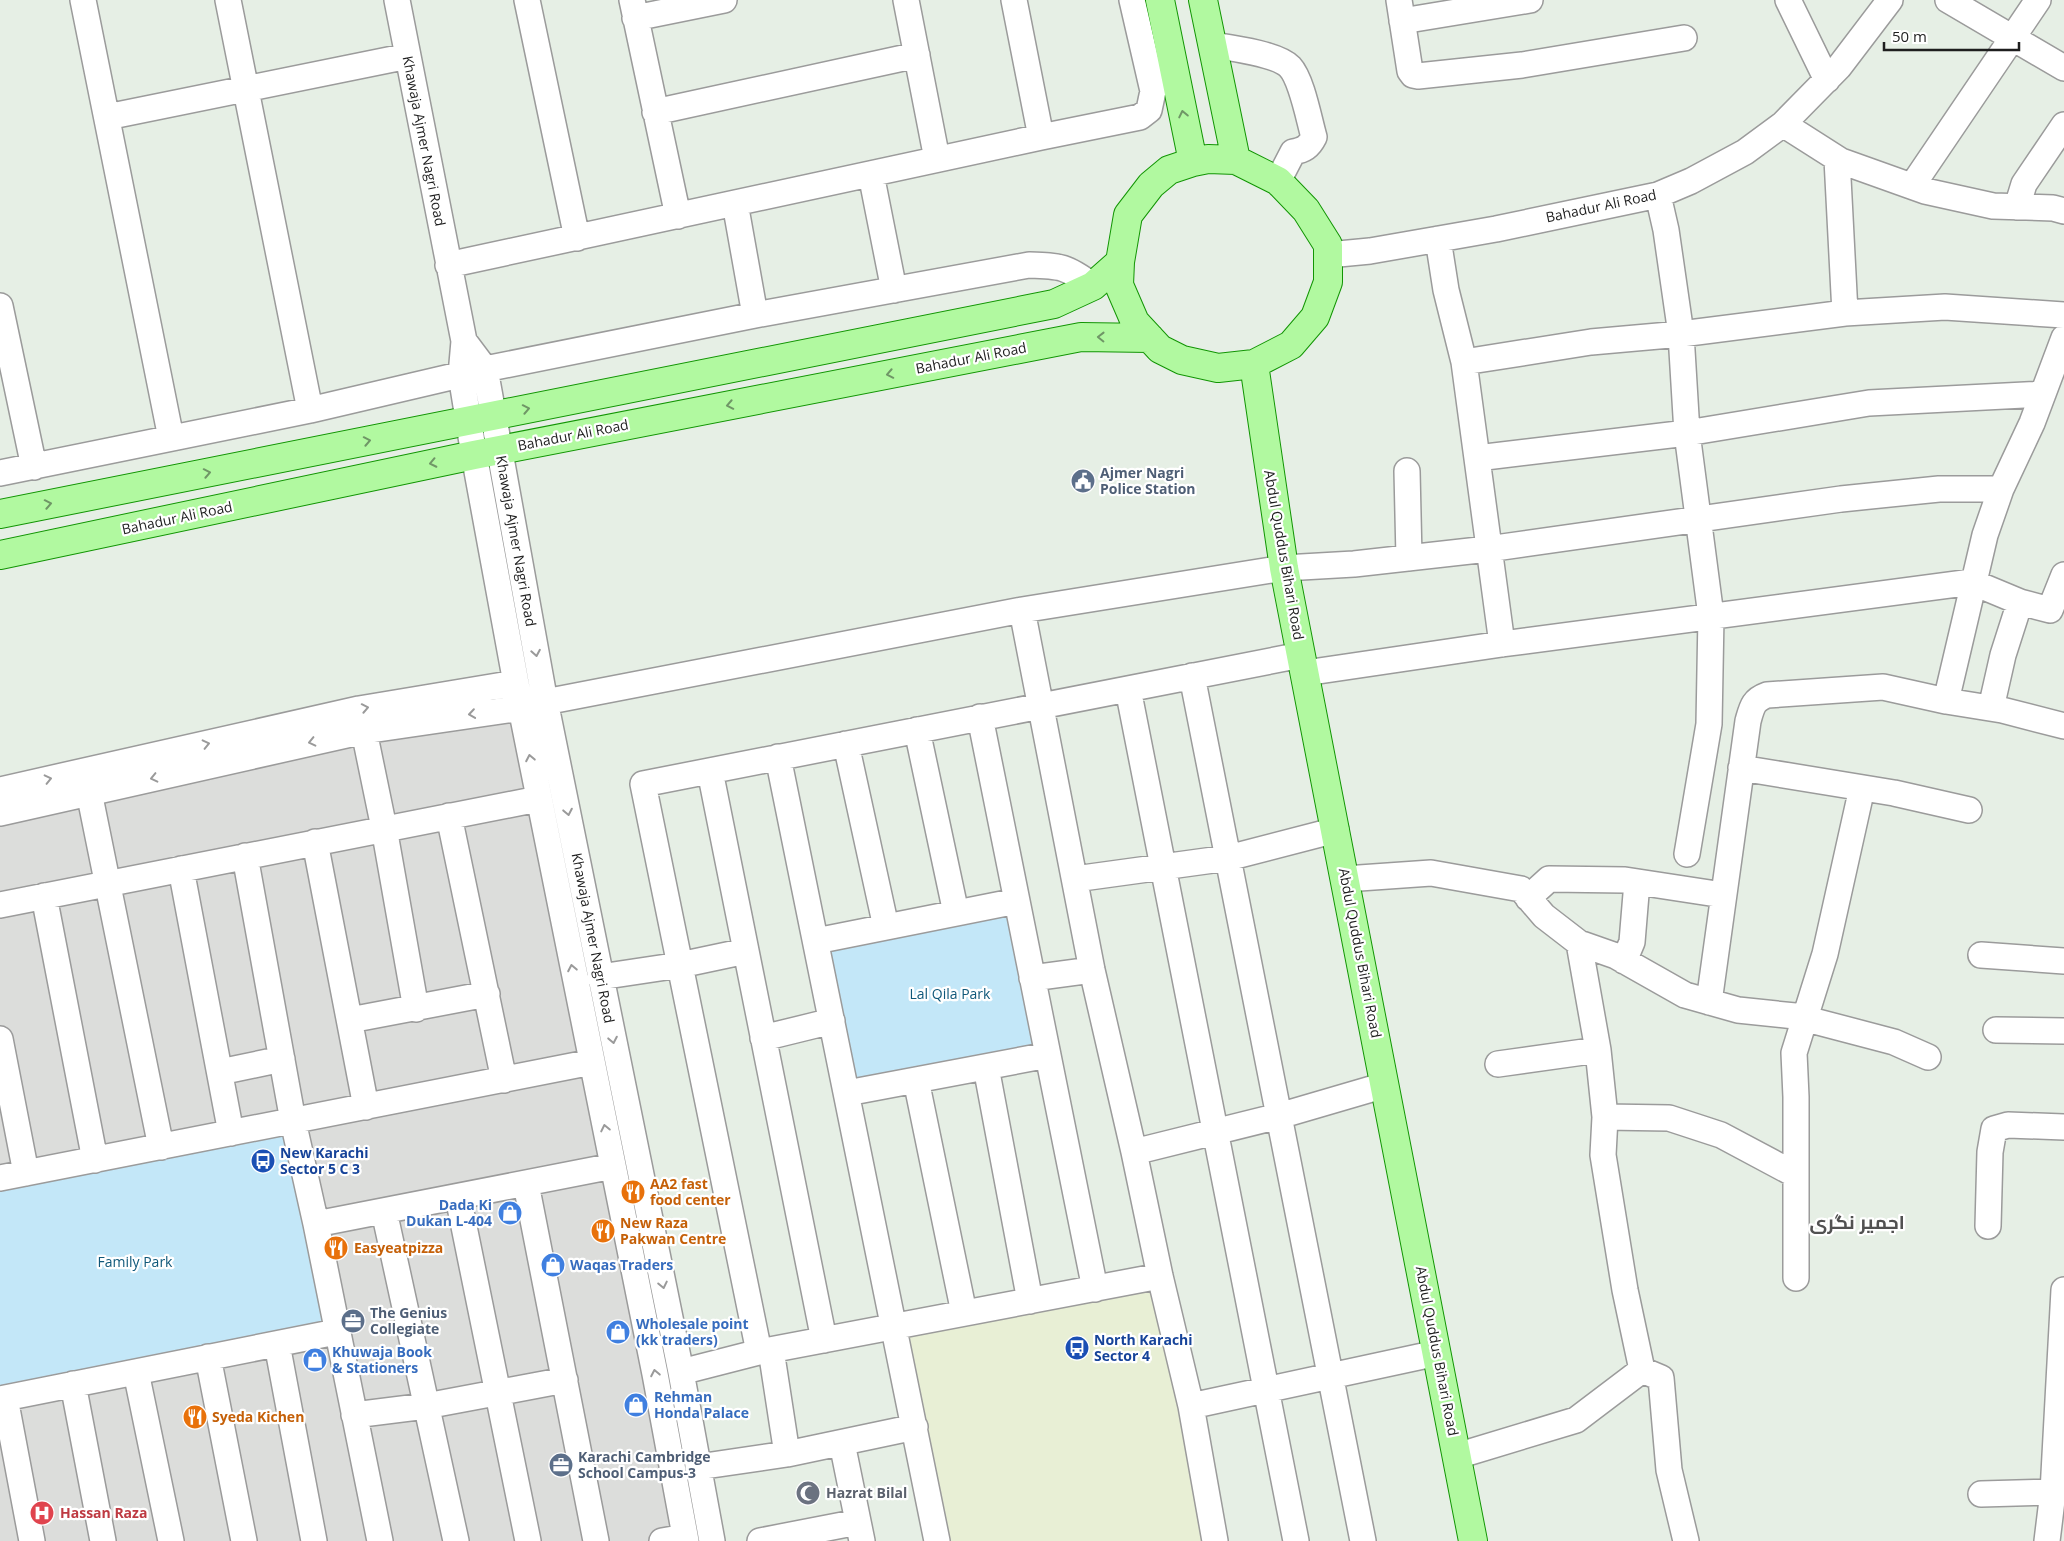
<svg xmlns="http://www.w3.org/2000/svg" width="2064" height="1541" viewBox="0 0 2064 1541" font-family="'Open Sans',Cairo,sans-serif">
<style>
.residential{fill:#dcdddb}
.commercial{fill:#e8efd5}
.park{fill:#c3e7f8}
.lines{fill:none;stroke-linecap:round;stroke-linejoin:round}
.minor-casing{stroke:#9b9b9b;stroke-width:28}
.major-casing{stroke:#129504;stroke-width:30}
.minor{stroke:#fff;stroke-width:25}
.major{stroke:#b1f9a0;stroke-width:28}
.oneway{stroke:#6f9666}
.oneway2{stroke:#9a9a9a}
.labels{text-anchor:middle;stroke-width:4.5;stroke-linejoin:round;paint-order:stroke}
.street-label{font-size:14px;fill:#1e1e1e;stroke:#fff}
.service-label{font-size:14px;font-weight:bold;fill:#4e5e75;stroke:#fff;text-anchor:start}
.park-label{font-size:14px;fill:#0f587a;stroke:#fff}
.transit-label{font-size:14px;font-weight:bold;fill:#164399;stroke:#fff;text-anchor:start}
.food-label{font-size:14px;font-weight:bold;fill:#c56008;stroke:#fff;text-anchor:start}
.shop-label{font-size:14px;font-weight:bold;fill:#366cbe;stroke:#fff;text-anchor:start}
.worship-label{font-size:14px;font-weight:bold;fill:#5b616d;stroke:#fff;text-anchor:start}
.health-label{font-size:14px;font-weight:bold;fill:#be3a42;stroke:#fff;text-anchor:start}
.district-label{font-size:19px;font-weight:bold;fill:#515151;stroke:#fff}
</style>
<rect width="100%" height="100%" fill="#e6efe5"/>
<!-- residential -->
<path class="residential" d="M515,720L678,1541H0V794Z"/>
<!-- commercial -->
<path class="commercial" d="M1157,1278L1209,1541H938L895,1326Z"/>
<!-- park -->
<path class="park" d="M1017,901L1048,1055L847,1093L816,941Z
M293,1121L336,1332L0,1399V1178Z"/>
<g class="lines">
<defs>
<path id="minor" d="M83,0L171,438
M228,0L310,410
M397,0L464,341L485,369L543,691L681,1372L712,1541
M527,0L577,238
M632,0L678,216
M906,0L937,159
M1014,0L1041,137
M1399,0L1410,71L1413,75L1418,76L1522,65L1684,38
M1788,0L1827,80
M1948,0L2064,68
M635,18L724,0
M1402,21L1530,0
M1212,45C1231,48 1278,54 1290,67C1302,80 1309,120 1314,137C1309,147 1304,150 1293,152L1278,181
M655,112L917,55
M107,117L408,56
M1783,124L1841,161L1925,191L1993,206L2053,208L2064,211
M1837,159L1845,313
M871,174L894,290
M1912,186L2038,0
M1658,195L1666,230L1681,334L1687,433L1711,616L1709,724L1687,854
M735,203L755,315
M2017,207L2024,184L2064,125
M1438,239L1446,290L1464,362L1502,644
M1328,255L1370,251L1496,229L1658,195L1691,181L1745,152L1783,124L1839,67L1890,0
M448,265L1041,137L1140,117L1149,110L1153,91L1132,0
M0,306L34,467
M464,341L461,375L474,455L516,683L655,1374L686,1541
M1464,362L1591,342L1681,334L1845,313L1945,307L2064,315
M1477,458L1687,433L1869,403L2043,394
M1407,471L1409,558
M0,473L310,410L485,369L755,315L1029,265C1061,266 1066,266 1093,286
M1022,610L1092,970L1134,1152L1160,1276L1191,1406L1215,1541
M1305,673L1502,644L1972,582L2020,602L2050,610L2064,575
M1192,676L1363,1541
M1128,689L1296,1541
M1946,701L1985,535L2001,489L2032,423L2064,338
M545,702L1022,610L1284,568L1354,564L1488,549L1841,499L1939,489H2001
M1991,708L2003,655L2020,602
M980,717L1095,1289
M917,730L956,913
M364,731L384,828L416,1009
M846,744L886,927
M778,757L937,1541
M1741,768L1894,793L1969,810
M710,771L824,1340
M0,790L359,709L516,683
M89,792L161,1147
M0,813L364,731L521,708
M449,816L504,1080
M315,842L366,1107
M245,856L293,1121L316,1224L380,1541
M181,869L231,1133
M1075,879L1228,858L1336,830
M1345,879L1431,873L1521,889L1544,916L1579,943L1616,956L1685,995L1738,1010L1795,1016L1894,1042L1928,1057
M44,896L95,1160
M1528,898L1549,879L1625,880L1723,895
M0,905L538,799
M816,941L1017,901
M1579,943L1598,1050L1605,1117L1603,1155L1625,1290L1642,1370L1661,1378L1669,1470L1686,1541
M1981,955L2064,961
M1624,961L1632,942L1637,882
M600,977L680,965L746,951
M1032,978L1092,970
M1709,1002L1748,721C1752,707 1753,700 1767,695L1883,687L1946,701L2002,710L2064,726
M350,1020L487,994
M1996,1030L2064,1031
M763,1038L832,1021
M0,1039L26,1173
M1498,1064L1598,1050
M986,1067L1030,1301
M220,1072L282,1059
M916,1080L964,1313
M847,1093L1048,1055
M1605,1117L1669,1118L1721,1135L1796,1175
M1134,1152L1279,1116L1385,1085
M0,1178L592,1062
M526,1184L596,1541
M458,1197L528,1541
M384,1211L456,1541
M316,1224L613,1166
M1988,1226L1990,1152L1994,1129L2008,1125L2064,1127
M1796,1278V1097L1794,1053L1825,954L1862,788
M277,1344L314,1541
M771,1350L787,1454L915,1427
M759,1352L643,784L1301,655
M208,1357L244,1541
M136,1372L171,1541
M681,1372L759,1352L1160,1276
M73,1384L103,1541
M5,1398L32,1541
M0,1399L336,1332
M1191,1406L1437,1353
M354,1415L426,1406L565,1380
M842,1443L862,1541
M1457,1456L1576,1420L1642,1370
M698,1467L787,1454
M1981,1494L2053,1492
M662,1541L685,1537
M760,1541L858,1522
M2047,1541L2053,1492L2064,1290"/>
<path id="major" d="M1160,0L1193,162
M1203,0L1236,160
M1208,159L1236,160L1278,181L1306,210L1328,245V282L1315,317L1291,345L1254,364L1218,368L1182,360L1160,349L1135,322L1119,285L1120,262L1128,215L1151,185L1169,170L1193,162Z
M1254,364L1284,568L1473,1541
M0,514L1054,304L1093,286L1120,262
M0,555L474,455L1081,337L1150,338"/>
</defs>
<!-- minor casing -->
<use href="#minor" class="minor-casing"/>
<!-- major casing -->
<use href="#major" class="major-casing"/>
<!-- minor -->
<use href="#minor" class="minor"/>
<!-- major -->
<use href="#major" class="major"/>
</g>
<!-- one-way arrows -->
<defs><path id="oneway-chevron" d="M-2-3.5L2.5 0L-2 3.5" fill="none" stroke-width="1.6" stroke-linecap="round" stroke-linejoin="round" transform="scale(1.25)"/></defs>
<g class="oneway">
<use href="#oneway-chevron" transform="translate(1183 114) rotate(-102)"/>
<use href="#oneway-chevron" transform="translate(1101 337) rotate(-179)"/>
<use href="#oneway-chevron" transform="translate(890 374) rotate(169)"/>
<use href="#oneway-chevron" transform="translate(730 405) rotate(169)"/>
<use href="#oneway-chevron" transform="translate(526 409) rotate(-11)"/>
<use href="#oneway-chevron" transform="translate(367 441) rotate(-11)"/>
<use href="#oneway-chevron" transform="translate(433 463) rotate(168)"/>
<use href="#oneway-chevron" transform="translate(207 473) rotate(-11)"/>
<use href="#oneway-chevron" transform="translate(48 504) rotate(-11)"/>
</g>
<g class="oneway2">
<use href="#oneway-chevron" transform="translate(536 653) rotate(80)"/>
<use href="#oneway-chevron" transform="translate(365 708) rotate(-11)"/>
<use href="#oneway-chevron" transform="translate(472 714) rotate(172)"/>
<use href="#oneway-chevron" transform="translate(312 742) rotate(167)"/>
<use href="#oneway-chevron" transform="translate(206 744) rotate(-13)"/>
<use href="#oneway-chevron" transform="translate(530 758) rotate(-101)"/>
<use href="#oneway-chevron" transform="translate(154 778) rotate(167)"/>
<use href="#oneway-chevron" transform="translate(48 779) rotate(-13)"/>
<use href="#oneway-chevron" transform="translate(568 812) rotate(79)"/>
<use href="#oneway-chevron" transform="translate(572 968) rotate(-101)"/>
<use href="#oneway-chevron" transform="translate(613 1040) rotate(79)"/>
<use href="#oneway-chevron" transform="translate(605 1128) rotate(-102)"/>
<use href="#oneway-chevron" transform="translate(663 1285) rotate(78)"/>
<use href="#oneway-chevron" transform="translate(655 1373) rotate(-101)"/>
</g>
<!-- icons -->
<defs>
<symbol id="civic-disc" viewBox="-11 -11 22 22"><circle r="9.5" fill="#5c6f8a" stroke="#fff"/><path d="M-.6-6.5H3V-4.5H.6V-3L4-1V1h2V6H-6V1h2V-1L-.6-3ZM-1.2 2.5V6h2.4V2.5Z" fill="#fff"/></symbol>
<symbol id="bus-disc" viewBox="-11 -11 22 22"><circle r="9.5" fill="#1a4fb4" stroke="#fff"/><path d="M-5-6H5V4H4V6H2V4H-2V6H-4V4H-5ZM-3.5-4V0h7V-4ZM-3.5 1.2v1.5H-2V1.2ZM2 1.2v1.5H3.5V1.2Z" fill="#fff"/></symbol>
<symbol id="restaurant-disc" viewBox="-11 -11 22 22"><circle r="9.5" fill="#e8710a" stroke="#fff"/><path d="M-5-6h1v4h1v-4h1v4h1v-4h1v5L-1.5 .5V6h-2V.5L-5-1ZM5-6V6H3V1.5H1.5Q1.5-4 5-6Z" fill="#fff"/></symbol>
<symbol id="shop-disc" viewBox="-11 -11 22 22"><circle r="9.5" fill="#3f7fe0" stroke="#fff"/><path d="M-5-2.5h2.3a2.7 3.5 0 0 1 5.4 0H5L5.5 6h-11ZM-1.5-2.5h3a1.5 2.3 0 0 0-3 0Z" fill="#fff"/></symbol>
<symbol id="office-disc" viewBox="-11 -11 22 22"><circle r="9.5" fill="#5c6f8a" stroke="#fff"/><path d="M-6-3h4V-5.5h4V-3h4V5H-6ZM-1-4.5V-3h2v-1.5ZM-6 0V1H6V0Z" fill="#fff"/></symbol>
<symbol id="mosque-disc" viewBox="-11 -11 22 22"><circle r="9.5" fill="#6b7280" stroke="#fff"/><path d="M3.5-4.9A6 6 0 1 0 3.5 4.9A5 5 0 1 1 3.5-4.9Z" fill="#fff"/></symbol>
<symbol id="hospital-disc" viewBox="-11 -11 22 22"><circle r="9.5" fill="#e0444e" stroke="#fff"/><path d="M-5-5h3v3.5h4V-5h3V5h-3V1.5h-4V5h-3Z" fill="#fff"/></symbol>
</defs>
<g fill-rule="evenodd">
<use href="#civic-disc" x="1069" y="467" width="28" height="28"/>
<use href="#bus-disc" x="249" y="1147" width="28" height="28"/>
<use href="#restaurant-disc" x="619" y="1178" width="28" height="28"/>
<use href="#shop-disc" x="496" y="1199" width="28" height="28"/>
<use href="#restaurant-disc" x="589" y="1217" width="28" height="28"/>
<use href="#restaurant-disc" x="322" y="1234" width="28" height="28"/>
<use href="#shop-disc" x="539" y="1251" width="28" height="28"/>
<use href="#office-disc" x="339" y="1307" width="28" height="28"/>
<use href="#shop-disc" x="604" y="1318" width="28" height="28"/>
<use href="#bus-disc" x="1063" y="1334" width="28" height="28"/>
<use href="#shop-disc" x="301" y="1346" width="28" height="28"/>
<use href="#shop-disc" x="622" y="1391" width="28" height="28"/>
<use href="#restaurant-disc" x="181" y="1403" width="28" height="28"/>
<use href="#office-disc" x="547" y="1451" width="28" height="28"/>
<use href="#mosque-disc" x="794" y="1479" width="28" height="28"/>
<use href="#hospital-disc" x="28" y="1499" width="28" height="28"/>
</g>
<g class="labels">
<!-- street labels -->
<g class="street-label">
<text transform="translate(424 141) rotate(79)" y="5">Khawaja Ajmer Nagri Road</text>
<text transform="translate(1601 206) rotate(-12)" y="5">Bahadur Ali Road</text>
<text transform="translate(971 358) rotate(-11)" y="5">Bahadur Ali Road</text>
<text transform="translate(573 435) rotate(-11)" y="5">Bahadur Ali Road</text>
<text transform="translate(177 518) rotate(-12)" y="5">Bahadur Ali Road</text>
<text transform="translate(516 541) rotate(80)" y="5">Khawaja Ajmer Nagri Road</text>
<text transform="translate(1284 555) rotate(80)" y="5">Abdul Quddus Bihari Road</text>
<text transform="translate(593 938) rotate(79)" y="5">Khawaja Ajmer Nagri Road</text>
<text transform="translate(1360 953) rotate(79)" y="5">Abdul Quddus Bihari Road</text>
<text transform="translate(1437 1351) rotate(79)" y="5">Abdul Quddus Bihari Road</text>
</g>
<!-- service labels -->
<g class="service-label">
<text x="1100" y="478">Ajmer Nagri<tspan x="1100" dy="16">Police Station</tspan></text>
<text x="370" y="1318">The Genius<tspan x="370" dy="16">Collegiate</tspan></text>
<text x="578" y="1462">Karachi Cambridge<tspan x="578" dy="16">School Campus-3</tspan></text>
</g>
<!-- park labels -->
<g class="park-label">
<text x="950" y="999">Lal Qila Park</text>
<text x="135" y="1267">Family Park</text>
</g>
<!-- transit labels -->
<g class="transit-label">
<text x="280" y="1158">New Karachi<tspan x="280" dy="16">Sector 5 C 3</tspan></text>
<text x="1094" y="1345">North Karachi<tspan x="1094" dy="16">Sector 4</tspan></text>
</g>
<!-- food labels -->
<g class="food-label">
<text x="650" y="1189">AA2 fast<tspan x="650" dy="16">food center</tspan></text>
<text x="620" y="1228">New Raza<tspan x="620" dy="16">Pakwan Centre</tspan></text>
<text x="354" y="1253">Easyeatpizza</text>
<text x="212" y="1422">Syeda Kichen</text>
</g>
<!-- shop labels -->
<g class="shop-label">
<text x="492" y="1210" text-anchor="end">Dada Ki<tspan x="492" dy="16">Dukan L-404</tspan></text>
<text x="570" y="1270">Waqas Traders</text>
<text x="636" y="1329">Wholesale point<tspan x="636" dy="16">(kk traders)</tspan></text>
<text x="332" y="1357">Khuwaja Book<tspan x="332" dy="16">&amp; Stationers</tspan></text>
<text x="654" y="1402">Rehman<tspan x="654" dy="16">Honda Palace</tspan></text>
</g>
<!-- worship labels -->
<g class="worship-label">
<text x="826" y="1498">Hazrat Bilal</text>
</g>
<!-- health labels -->
<g class="health-label">
<text x="60" y="1518">Hassan Raza</text>
</g>
<!-- district labels -->
<g class="district-label">
<text x="1857" y="1229">اجمیر نگری</text>
</g>
</g>
<!-- scale -->
<path d="M1884 42v8h135v-8" fill="none" stroke="#1e1e1e" stroke-width="2.5"/>
<text x="1892" y="42" font-size="15" fill="#1e1e1e" stroke="#ffffff" stroke-width="4" paint-order="stroke">50 m</text>
</svg>
